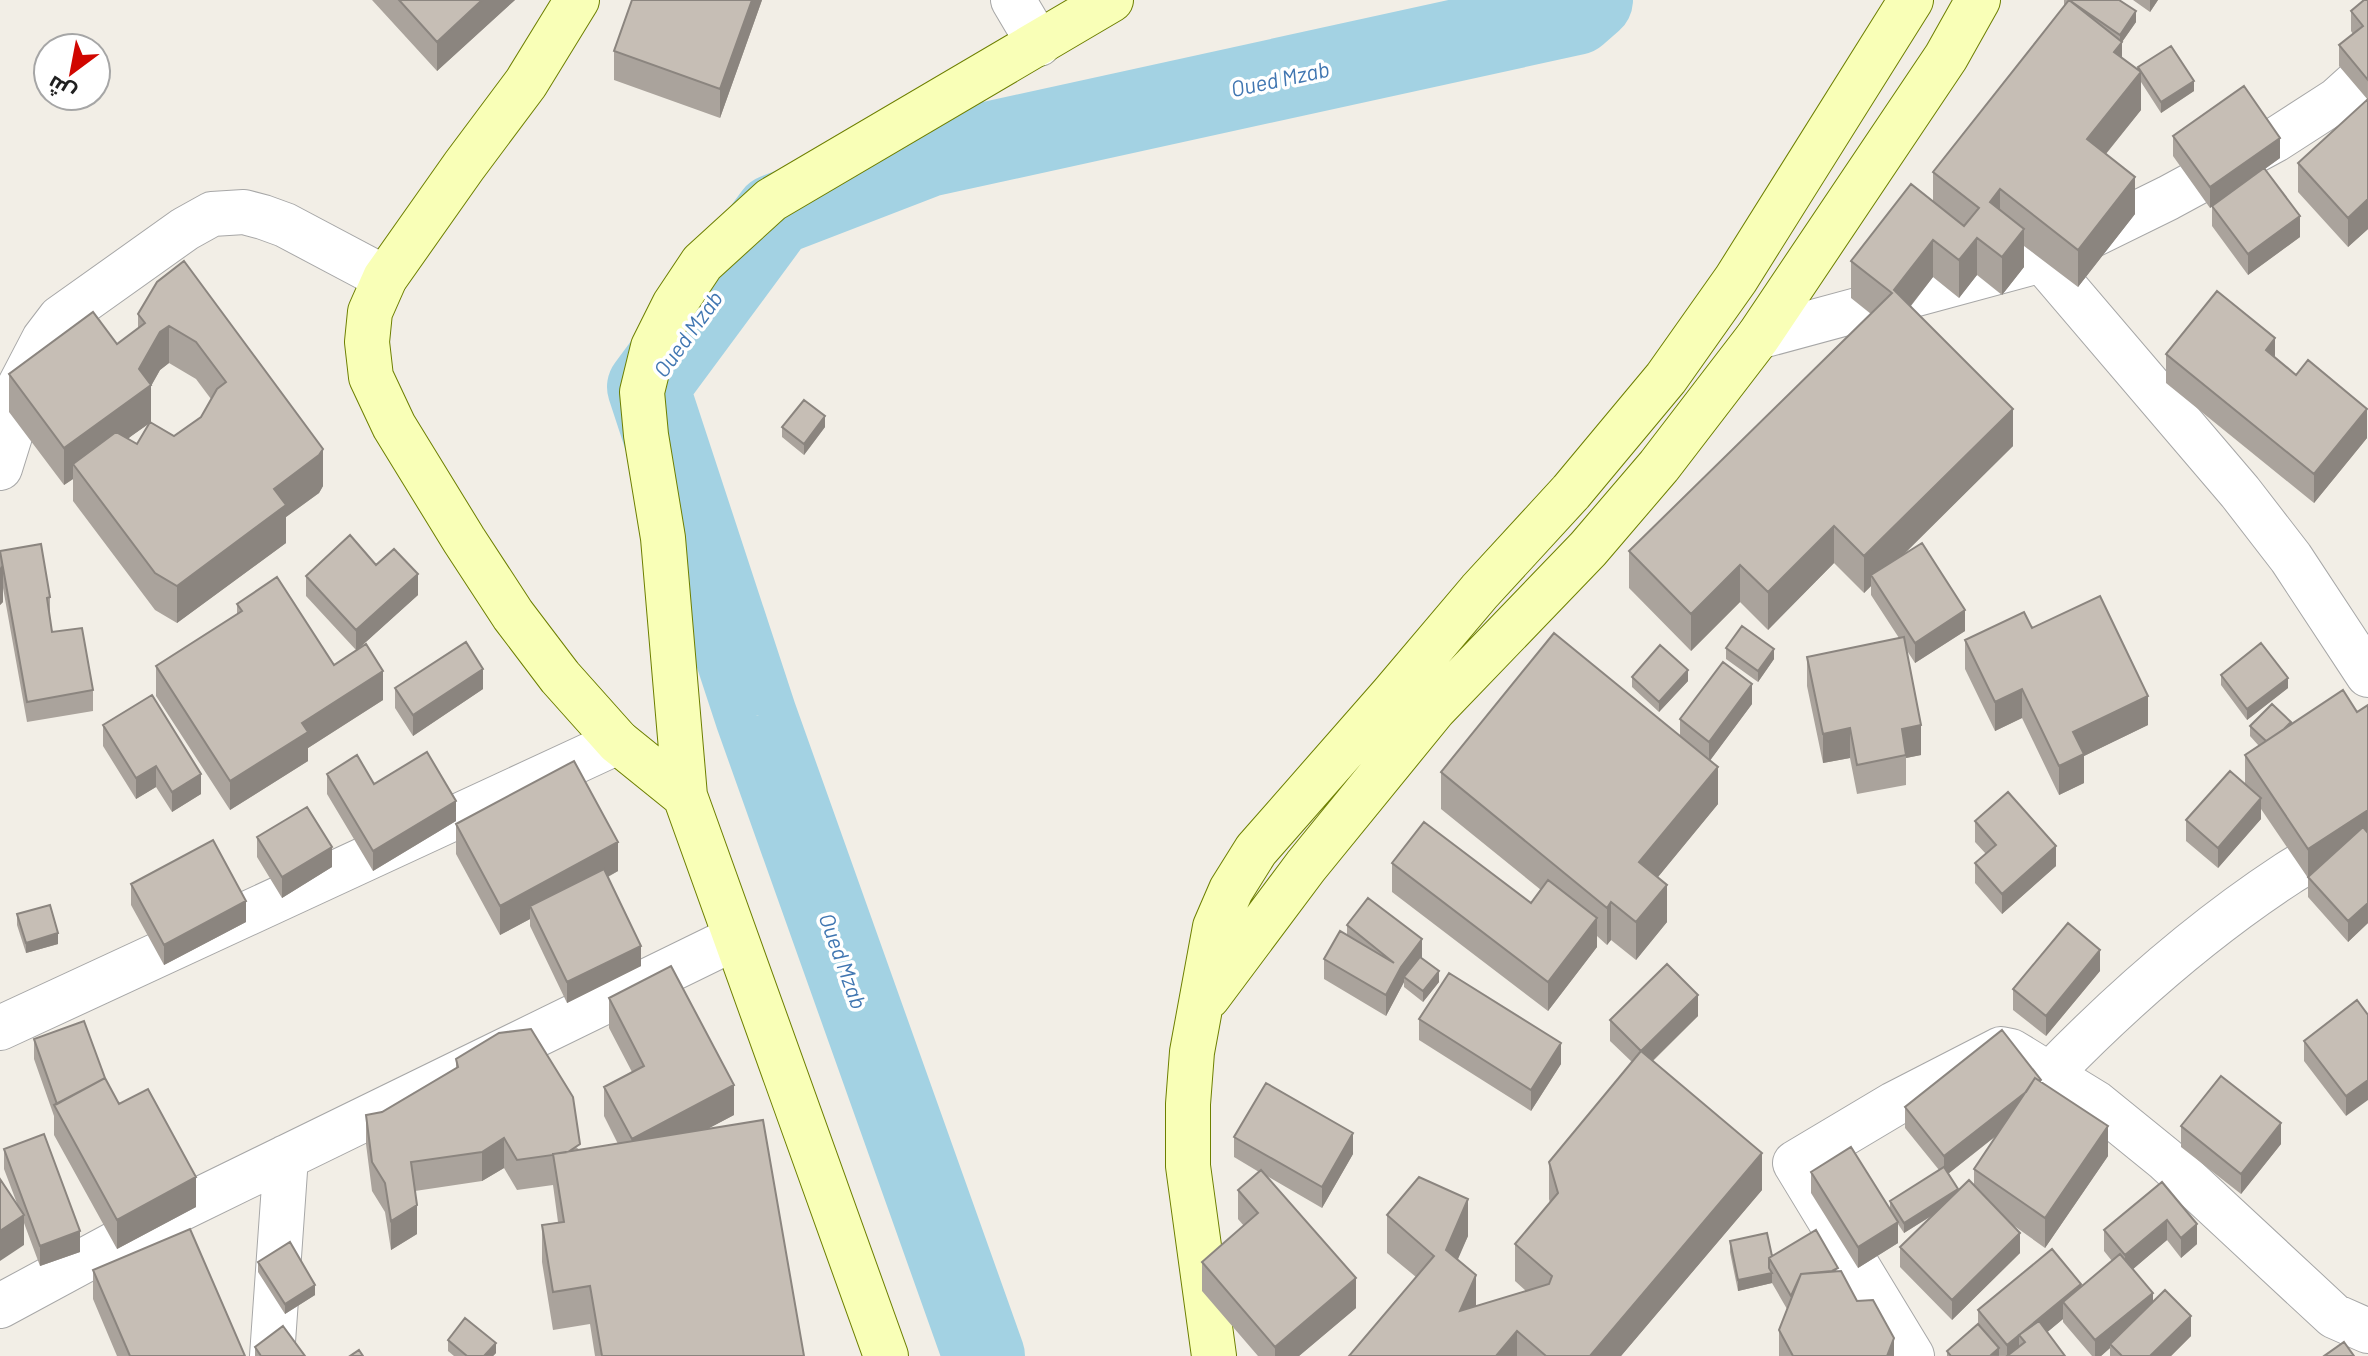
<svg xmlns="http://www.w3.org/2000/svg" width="2368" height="1356" viewBox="0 0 2368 1356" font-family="Barlow,Cairo,sans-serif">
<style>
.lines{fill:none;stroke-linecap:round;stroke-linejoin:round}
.river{stroke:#a3d2e3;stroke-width:82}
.street-casing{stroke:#a7a7a7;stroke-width:46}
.secondary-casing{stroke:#6d7f00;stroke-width:46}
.street{stroke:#fff;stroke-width:44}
.secondary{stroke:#f9ffb7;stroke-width:44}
.wall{fill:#aaa39c;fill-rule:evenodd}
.shaded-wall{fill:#8b857f}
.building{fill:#c6beb5;stroke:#8b857f;stroke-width:2}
.labels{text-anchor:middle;stroke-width:7;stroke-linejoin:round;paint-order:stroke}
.water-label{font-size:22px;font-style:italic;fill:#4076b1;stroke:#fff}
</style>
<rect width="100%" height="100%" fill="#f2eee6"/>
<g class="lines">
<!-- river -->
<path class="river" d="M984,1356L756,716L648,387L775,215L928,156L1576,14L1592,0"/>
<defs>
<path id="street" d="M1013,0L1039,44
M2042,260L2240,492L2291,558L2368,675
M1758,337L2042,260L2168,198L2275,140L2337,100L2368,72
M0,468L10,436L19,387L44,339L60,318L185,229L212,214L244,212L263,217L285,225L385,278
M0,1028L618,742
M2049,1075C2122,1000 2200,931 2287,874C2313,857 2341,844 2368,829
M0,1306L172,1213L735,938
M272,1356L286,1157
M1912,1356L1795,1163L1894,1104L2001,1049L2011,1051L2096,1103L2165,1159L2334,1316L2368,1331"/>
<path id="secondary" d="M577,0L526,83L464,166L385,278L370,312L367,342L371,377L394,426L464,540L513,615L560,677L618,742L685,796L886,1356
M685,796L663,538L646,435L642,392L653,347L674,305L702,263L771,200L1111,0
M1208,997L1306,866L1434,709L1588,549L1659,466L1758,337L1946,57L1978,0
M1214,1356L1188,1166V1104L1192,1052L1215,927L1231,890L1256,850L1392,695L1480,591L1571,492L1666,378L1736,279L1911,0"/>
</defs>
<!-- street casing -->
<use href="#street" class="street-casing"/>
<!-- secondary casing -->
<use href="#secondary" class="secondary-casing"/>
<!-- street -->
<use href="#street" class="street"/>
<!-- secondary -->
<use href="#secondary" class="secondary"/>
</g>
<!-- wall -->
<path class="wall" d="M372,0H515L437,71Z
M632,0H762L720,118L614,80V51Z
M2064,0H2119L2136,22L2122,42V58L2138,70V67L2194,91L2161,113L2141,82V110L2106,154L2135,214L2078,287L2024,246V267L2002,295L1977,275L1959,298L1933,277L1911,306L2013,446L1903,554L1965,631L1915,663L1906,649L1921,755L1906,758V785L1857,794L1850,758L1823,763L1807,686V657L1899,638L1871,595V586L1864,593L1834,563L1768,630L1740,602L1691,651L1629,588V551L1871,314L1851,298V261L1933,201V172L2064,6Z
M2133,0H2158L2150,12Z
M2368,0V229L2348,247L2298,192V163L2368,100L2339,66V45L2353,34L2351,31V11Z
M2173,136L2280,158L2265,169L2300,237L2248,275L2212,226V206L2210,208L2173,156Z
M157,282L323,486L319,493L286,517V543L177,623L155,610L73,501V479L64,485L9,412V374L117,344L138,329V314ZM169,363L196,379L211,399L201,417L174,436L150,422L151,386L160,370ZM150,423L137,444L128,439L131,436Z
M2166,354L2275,358L2367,438L2314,503L2166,383Z
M782,427H825L804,455L782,437Z
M0,551L50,597V618L52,632L93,690V711L27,722L3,588V602L0,605Z
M376,565L418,595L360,647L383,700L308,748V761L230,810L156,696V666L237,615V604L334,665L356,650L306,596V576Z
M2032,628L2148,725L2084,756V783L2059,795L2022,718L1995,731L1965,669V640Z
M1726,648L1774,659L1758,682L1726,659Z
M2221,675L2288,688L2247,720L2221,685Z
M1632,677L1688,681L1659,712L1632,687Z
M395,688L483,689L413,736L395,708Z
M1752,704L1710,760L1718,804L1658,877L1667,922L1636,960L1611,940L1607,945L1597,936V947L1548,1011L1392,892V863L1531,903L1541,890L1441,809V772L1680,735V719Z
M2368,705V923L2348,942L2308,897V878L2261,809V819L2218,868L2186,841V820L2245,784V755L2259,746L2250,736V726L2291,725L2357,712Z
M103,725L201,794L172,812L156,787L136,799L103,746Z
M327,774L374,784L456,821L373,871L327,794Z
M1975,821L2056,866L2002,914L1975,883V863L1986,854L1975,842Z
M456,824L618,871L608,877L641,966L567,1003L530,926V919L500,935L456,854Z
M257,837L332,867L282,898L257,857Z
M131,884L246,922L164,965L131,905Z
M17,914L58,944L26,953L17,925Z
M1347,925L1439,982L1423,1002L1404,987V982L1386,1016L1324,979V959L1347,935Z
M2100,971L2046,1036L2013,1010V989Z
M609,998L734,1115L707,1129L804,1356H595L590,1324L553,1330L542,1262V1225L558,1222L553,1185L517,1190L504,1168L482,1181L415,1191L417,1234L391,1250L385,1212L372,1191L366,1144V1115L382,1112L456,1068V1059L580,1150L618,1144L604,1116V1087L632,1072L609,1028Z
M2357,1000L2346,1116L2304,1061V1041Z
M1698,1016L1653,1061L1762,1190L1621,1356H1349L1416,1277L1387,1253V1215L1468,1236L1457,1259L1476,1306L1526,1291L1515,1281V1244L1550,1203L1549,1199V1162L1632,1062L1610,1041V1020Z
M1419,1019L1561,1064L1531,1111L1419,1040Z
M34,1039L105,1078L119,1104L196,1207L117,1249L54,1135V1116L34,1059Z
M2041,1082L2108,1156L2045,1248L2013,1225L2020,1253L1952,1320L1900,1267V1247L1933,1215L1904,1233L1898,1224V1243L1858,1268L1811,1193V1172L1890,1209V1201L1939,1170L1905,1128V1107ZM1996,1136L1974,1169V1186L1958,1191L1948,1174Z
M2181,1126L2281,1144L2241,1194L2181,1147Z
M1234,1137L1353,1154L1322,1208L1267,1176L1356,1308L1299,1356H1258L1202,1291V1262L1244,1226L1238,1219V1190L1259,1172L1234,1157Z
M4,1149L80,1252L40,1266L24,1223V1245L18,1206L4,1169Z
M2162,1182L2197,1244L2181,1258L2167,1240L2133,1269L2153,1302L2191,1336L2171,1356H2110V1348L2101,1356H2092L2063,1322V1319L2047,1332L2065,1356H1947V1351L1978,1324V1310L2081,1287L2112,1261L2104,1251V1230Z
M1730,1241L1772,1256L1838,1271L1894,1356H1779V1330L1787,1309L1772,1283L1738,1291L1730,1252Z
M258,1262L315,1295L285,1314L258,1272Z
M93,1270L245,1356H117L93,1299Z
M448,1340L496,1353L493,1356H454L448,1351Z
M255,1347L305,1356H255Z"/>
<!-- shaded-wall -->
<path class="shaded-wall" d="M482,0H515L437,71V42Z
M752,0H762L720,118V89Z
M2150,0H2158L2150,12Z
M2136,11V22L2122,42V79L2114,52L2120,45V35Z
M2141,72V110L2087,177V139Z
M2194,81V91L2161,113V102Z
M2280,138V158L2210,208V187Z
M2135,177V214L2078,287V250Z
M2000,189V226L1990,202Z
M2368,199V229L2348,247V218Z
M2300,216V237L2248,275V254Z
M2024,229V267L2002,295V257Z
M1977,238V275L1959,298V260Z
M1933,240V277L1894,327V290Z
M169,326V363L160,370L151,386V422L80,473L73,464V479L64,485V448L139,369L160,332Z
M2275,338V368L2266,350Z
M2013,409V446L1876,582L1871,575V586L1864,593V556Z
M2367,409V438L2314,503V474Z
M825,416V427L804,455V444Z
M323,449V486L319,493L286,517V543L177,623V586L274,489Z
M1834,526V563L1768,630V592Z
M3,564V602L0,605V568Z
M1740,565V602L1691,651V614Z
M418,574V595L356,651V630Z
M1965,610V631L1915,663V643Z
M1774,649V659L1758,682V671Z
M483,669V689L413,736V715Z
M1688,670V681L1659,712V702Z
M383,671V700L308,748V761L230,810V781L302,723Z
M2288,678V688L2247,720V709Z
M1752,684V704L1709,762V742Z
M2022,689V718L1995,731V702Z
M2148,696V725L2084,756V783L2059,795V766L2073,732Z
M1921,725V755L1906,758L1902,729Z
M1850,728V758L1823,763V734Z
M156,766V787L136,799V778Z
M1718,767V804L1639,900V862Z
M201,774V794L172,812V792Z
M2261,798V819L2218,868V848Z
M456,801V821L373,871V851Z
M2368,810V839L2308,879V849Z
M618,842V871L535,916L530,906V919L500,935V906Z
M2056,846V866L2002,914V894Z
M332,847V867L282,898V877Z
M1667,885V922L1636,960V922Z
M246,901V922L164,965V945Z
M1611,902V940L1607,945V908Z
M2368,903V923L2348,942V921Z
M1597,918V947L1548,1011V982Z
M58,933V944L26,953V943Z
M1422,939V959L1404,977V982L1386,1016V995L1401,967Z
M641,946V966L567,1003V982Z
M2100,950V971L2046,1036V1016Z
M1439,971V982L1423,1002V991Z
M1698,995V1016L1641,1072V1051Z
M1561,1043V1064L1531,1111V1090Z
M2041,1080V1100L1944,1177V1156Z
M2368,1080V1100L2346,1116V1096Z
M734,1085V1115L632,1169V1139Z
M2281,1123V1144L2241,1194V1174Z
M2108,1126V1156L2045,1248V1218Z
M1353,1133V1154L1322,1208V1187Z
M504,1138V1168L482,1181V1152Z
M1762,1153V1190L1621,1356H1590Z
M196,1177V1207L117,1249V1220Z
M1958,1189V1199L1904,1233V1223Z
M1468,1199V1236L1446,1287V1250Z
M417,1205V1234L391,1250V1221Z
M24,1215V1245L0,1261V1231Z
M2167,1220V1240L2125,1276V1255Z
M1898,1222V1243L1858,1268V1247Z
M2197,1224V1244L2181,1258V1238Z
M80,1231V1252L40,1266V1246Z
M2020,1233V1253L1952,1320V1300Z
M1772,1273V1283L1738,1291V1280Z
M1476,1275V1312L1460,1311Z
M1356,1278V1308L1299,1356H1275V1347Z
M2081,1284V1305L2063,1302V1319L2025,1351V1342L2020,1335Z
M315,1285V1295L285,1314V1304Z
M2153,1293V1313L2110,1344V1348L2101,1356H2095V1340Z
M2191,1316V1336L2171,1356H2150Z
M1517,1331V1356H1496Z
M2019,1335V1356H2007V1345Z
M1894,1338V1356H1887Z
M496,1343V1353L493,1356H484Z
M1999,1348V1356H1990Z"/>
<!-- building -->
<path class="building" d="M399,0H482L437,42Z
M632,0H752L720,89L614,51Z
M2069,0L2122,42L2114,52L2141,72L2087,139L2135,177L2078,250L2000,189L1990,202L2024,229L2002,257L1977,238L1959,260L1933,240L1894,290L2013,409L1864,556L1834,526L1768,592L1740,565L1691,614L1629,551L1892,293L1851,261L1911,184L1964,226L1979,208L1933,172Z
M2069,0H2119L2136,11L2120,35Z
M2364,0H2368V80L2339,45L2363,26L2351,11Z
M2171,46L2194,81L2161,102L2138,67Z
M2244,86L2280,138L2210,187L2173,136Z
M2368,99V199L2348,218L2298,163Z
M2264,168L2300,216L2248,254L2212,206Z
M184,261L323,449L319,455L274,489L286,505L177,586L155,573L73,464L116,432L137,444L150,422L174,436L201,417L217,389L226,382L196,342L169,326L160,332L139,369L151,385L64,448L9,374L93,312L117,344L145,323L138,314L157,282Z
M2217,291L2275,338L2266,350L2296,375L2308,360L2367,409L2314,474L2166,354Z
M804,400L825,416L804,444L782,427Z
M350,535L376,565L394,549L418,574L356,630L306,576Z
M1922,543L1965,610L1915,643L1871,575Z
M41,544L50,597L47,598L52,632L82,628L93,690L27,702L0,551Z
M277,577L334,665L366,644L383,671L302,723L308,732L230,781L156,666L242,611L237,604Z
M2100,596L2148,696L2073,732L2084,754L2059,766L2022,689L1995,702L1965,640L2024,612L2032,628Z
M1742,626L1774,649L1758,671L1726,648Z
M1554,633L1718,767L1639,862L1667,885L1636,922L1611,902L1607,908L1441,772Z
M1904,637L1921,725L1902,729L1906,755L1857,765L1850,728L1823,734L1807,657Z
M466,642L483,669L413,715L395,688Z
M2261,643L2288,678L2247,709L2221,675Z
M1660,645L1688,670L1659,702L1632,677Z
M1723,662L1752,684L1709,742L1680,719Z
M2343,690L2357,712L2368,705V810L2308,849L2245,755Z
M152,695L201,774L172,792L156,766L136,778L103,725Z
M2272,704L2291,722L2284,729L2266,741L2250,726Z
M427,752L456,801L373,851L327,774L357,755L374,784Z
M574,761L618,842L500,906L456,824Z
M2230,771L2261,798L2218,848L2186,820Z
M2008,792L2056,846L2002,894L1975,863L1996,845L1975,821Z
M307,807L332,847L282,877L257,837Z
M1424,822L1531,903L1548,880L1597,918L1548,982L1392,863Z
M2363,827L2368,833V903L2348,921L2308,877Z
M213,840L246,901L164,945L131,884Z
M604,869L641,946L567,982L530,906Z
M1368,898L1422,939L1401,967L1386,995L1324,959L1340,931L1394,963L1347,925Z
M50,905L58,933L26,943L17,914Z
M2068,923L2100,950L2046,1016L2013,989Z
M1420,957L1439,971L1423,991L1404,977Z
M1667,964L1698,995L1641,1051L1610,1020Z
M671,966L734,1085L632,1139L604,1087L644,1066L609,998Z
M1449,973L1561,1043L1531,1090L1419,1019Z
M2357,1000L2368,1015V1080L2346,1096L2304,1041Z
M84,1021L105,1078L57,1104L34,1039Z
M531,1029L573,1097L580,1144L568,1152L553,1154V1155L517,1160L504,1138L482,1152L411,1162L417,1205L391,1221L385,1183L372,1162L366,1115L382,1112L458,1067L456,1059L499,1033Z
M2002,1030L2041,1080L2040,1081L2035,1078L2026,1092L1944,1156L1905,1107Z
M1641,1051L1762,1153L1590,1356H1546L1517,1331L1496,1356H1349L1434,1256L1387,1215L1419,1177L1468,1199L1446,1250L1476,1275L1460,1311L1549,1284L1552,1276L1515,1244L1558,1193L1549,1162Z
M2221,1076L2281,1123L2241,1174L2181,1126Z
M105,1078L119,1104L148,1089L196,1177L117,1220L54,1105Z
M2035,1078L2108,1126L2045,1218L1974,1169Z
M1266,1083L1353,1133L1322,1187L1234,1137Z
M763,1120L804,1356H602L590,1286L553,1292L542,1225L564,1222L553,1154Z
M44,1134L80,1231L40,1246L4,1149Z
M1851,1147L1898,1222L1858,1247L1811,1172Z
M1944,1167L1958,1189L1904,1223L1890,1201Z
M1261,1170L1356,1278L1275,1347L1202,1262L1258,1213L1238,1190Z
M0,1179L24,1215L0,1231Z
M1969,1180L2020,1233L1952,1300L1900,1247Z
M2162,1182L2197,1224L2181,1238L2167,1220L2125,1255L2104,1230Z
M190,1229L245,1356H130L93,1270Z
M1816,1230L1838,1268L1832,1271L1801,1274L1791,1296L1769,1258Z
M1767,1233L1772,1256L1769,1258V1268L1772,1273L1738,1280L1730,1241Z
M290,1242L315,1285L285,1304L258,1262Z
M2052,1249L2081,1284L2007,1345L1978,1310Z
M2120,1254L2153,1293L2095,1340L2063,1302Z
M1841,1271L1857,1301L1873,1300L1894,1338L1887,1356H1793L1779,1330L1801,1274Z
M2165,1290L2191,1316L2150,1356H2122L2110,1344Z
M465,1318L496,1343L484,1356H467L448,1340Z
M2039,1321L2065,1356H2007L2025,1342L2019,1335Z
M1978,1324L1999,1348L1990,1356H1951L1947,1351Z
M283,1326L305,1356H261L255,1347Z
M2344,1342L2354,1356H2324Z
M359,1350L363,1356H350Z"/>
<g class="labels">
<!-- water labels -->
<g class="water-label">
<text transform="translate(1280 79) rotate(-12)" y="8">Oued Mzab</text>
<text transform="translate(688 334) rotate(-54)" y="8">Oued Mzab</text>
<text transform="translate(843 961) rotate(70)" y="8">Oued Mzab</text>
</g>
</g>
<!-- north arrow -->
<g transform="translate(72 72) rotate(212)"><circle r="38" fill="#ffffff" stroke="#a6a6a6" stroke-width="2"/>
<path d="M0-6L14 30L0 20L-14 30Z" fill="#d10600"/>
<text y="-12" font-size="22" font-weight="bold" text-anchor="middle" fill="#202020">ش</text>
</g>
</svg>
